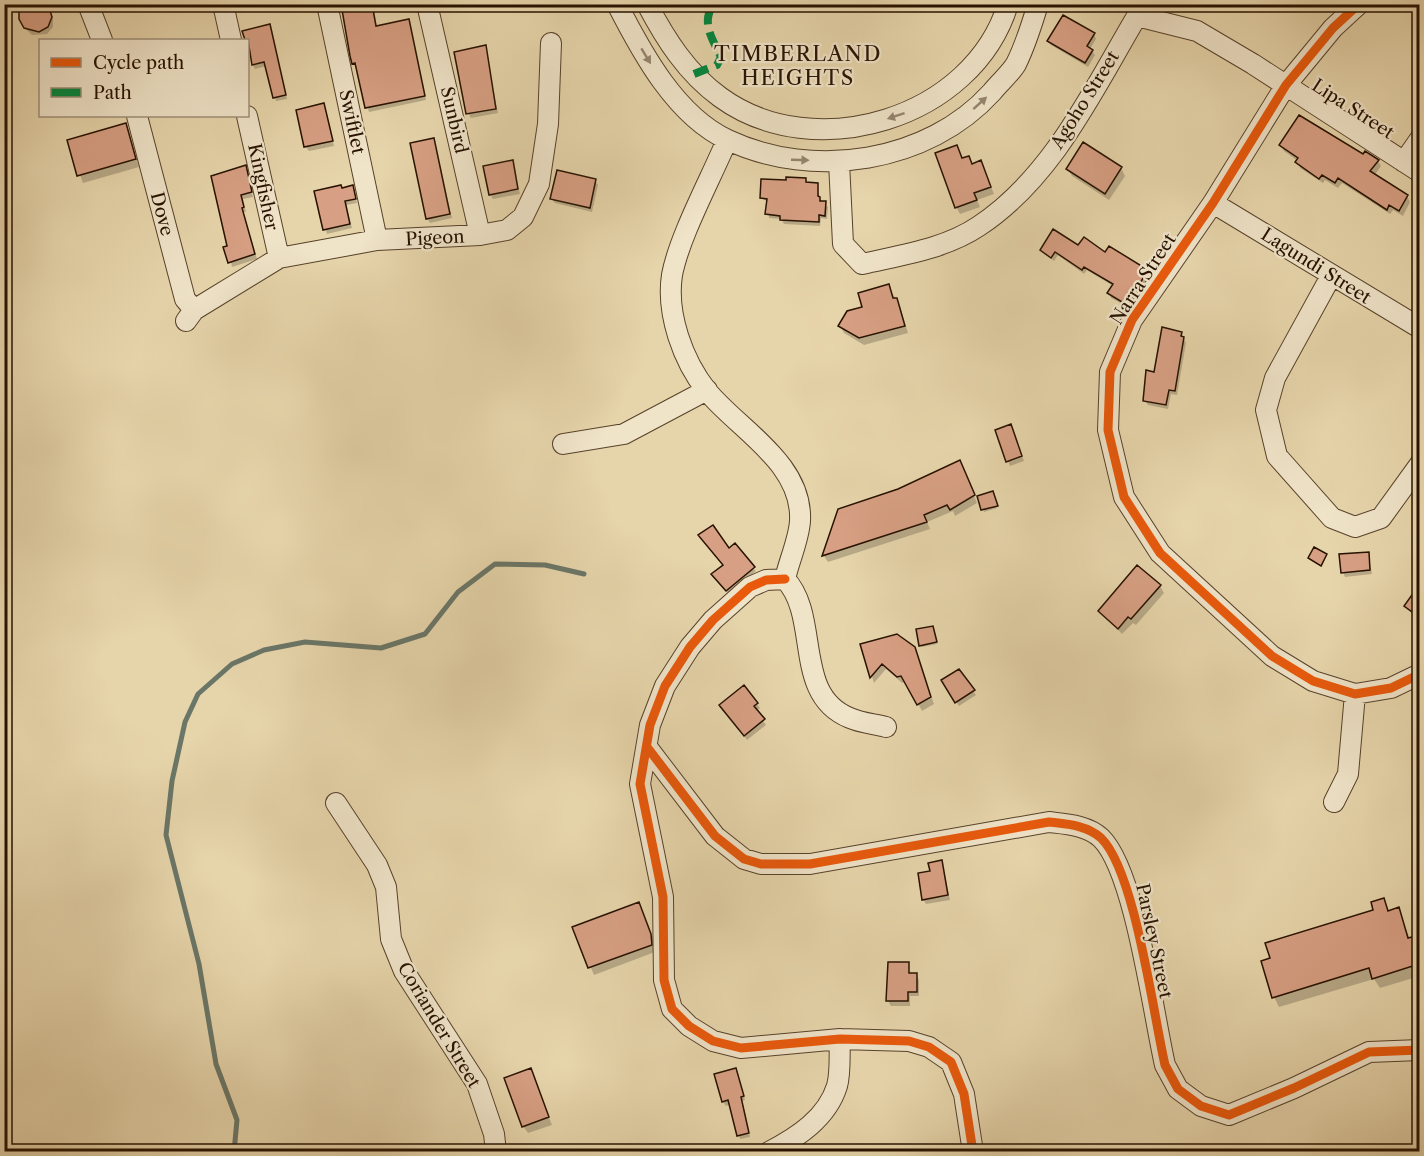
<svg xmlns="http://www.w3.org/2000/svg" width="1424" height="1156" viewBox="0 0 1424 1156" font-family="'Libre Caslon Text',serif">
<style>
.shadow{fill:#0003}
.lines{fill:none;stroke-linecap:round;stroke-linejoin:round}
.stream{stroke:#6a7667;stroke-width:5}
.building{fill:#d79f83;stroke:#271200;stroke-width:1.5}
.minor-casing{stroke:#57422a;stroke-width:22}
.minor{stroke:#efe3c8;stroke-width:20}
.quiet{stroke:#00873e;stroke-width:8;stroke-dasharray:15 8;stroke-linecap:butt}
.cycleway-casing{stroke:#efe3c8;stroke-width:13}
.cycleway{stroke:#e8590c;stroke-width:9}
.oneway{fill:#95856e}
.labels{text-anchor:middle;stroke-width:4.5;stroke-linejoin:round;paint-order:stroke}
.street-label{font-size:18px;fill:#271200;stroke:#efe3c8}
.quarter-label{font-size:21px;letter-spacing:1.5px;fill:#271200;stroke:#efe3c8}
</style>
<rect width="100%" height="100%" fill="#e6d4aa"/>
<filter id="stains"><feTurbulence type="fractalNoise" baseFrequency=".00333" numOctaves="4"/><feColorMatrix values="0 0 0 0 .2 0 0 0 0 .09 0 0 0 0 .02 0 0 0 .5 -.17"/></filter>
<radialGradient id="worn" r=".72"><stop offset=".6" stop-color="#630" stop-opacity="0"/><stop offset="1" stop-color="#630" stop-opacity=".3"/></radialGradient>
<!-- shadow -->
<path class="shadow" d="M18,4H44L53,18V27L47,34L32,35L26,29Z
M343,4H373L377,27L408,21L426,100L369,112L358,68L352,55Z
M1329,4H1347L1341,11Z
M269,25L287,99L276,101L266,66L255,69L253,65L244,32Z
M1094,34L1096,39L1090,49L1095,55L1088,67L1051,45L1048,41Z
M485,47L498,113L471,118L468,113Z
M324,105L334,146L309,151L306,147Z
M126,125L139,167L83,183L68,142Z
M434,140L452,218L430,223L427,218Z
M1280,145L1363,156L1378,161L1381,166L1374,176L1407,196L1410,202L1403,216L1393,210L1390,214L1342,183L1338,188L1325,180L1323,183L1300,168L1298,161L1284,151Z
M957,147L963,160L969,158L973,165L981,162L994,194L977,200L980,207L960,214L956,207Z
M512,162L520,194L493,199L490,194Z
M245,167L253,197L243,199L246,212H243L257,259L232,267L228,247Z
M1121,168L1125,176L1109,200L1072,176L1068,169Z
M763,180H806L808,184L818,185L819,198L828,207L827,219L821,218L820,226L784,224L781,219L769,218L768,202L761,198Z
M595,181L598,185L592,212L555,203L552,199Z
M352,187L357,203L346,205L352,228L327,234L316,192Z
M1041,250L1105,254L1147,271L1150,275L1130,308L1111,298L1109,293L1113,286L1087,270L1084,274L1058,255L1054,261Z
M888,286L900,306L908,333L864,345L844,333L840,326Z
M1181,333L1186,343L1177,395L1171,394L1168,409L1148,405L1145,401L1155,373Z
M1013,431L1024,461L1010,466L1008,461Z
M963,469L977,503L955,516L953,511L927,522L930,529L828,562L824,556L839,510Z
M994,495L997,508L984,512L979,497Z
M728,550L756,571L729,594L715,578L724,565Z
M1368,553L1372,574L1345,577L1343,572Z
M1326,556L1322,567L1309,558Z
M1137,567L1160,586L1164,593L1136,625L1133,623L1122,634L1100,611Z
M1420,578V620L1406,606L1419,589L1415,583Z
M933,629L937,644L922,647L921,645Z
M862,645L915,652L934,704L922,711L906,682L902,683L886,669L874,683Z
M959,671L976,695L959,706L943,680Z
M757,704L760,708L756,711L766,725L747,740L721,706Z
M942,862L950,900L926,904L923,899L932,873Z
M1383,900L1390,912L1398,909L1410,939L1416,937L1420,944V976L1380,988L1374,979L1279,1007L1274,997L1272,959L1375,911Z
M639,903L655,943V952L594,975L574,928Z
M908,964L910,975H916L919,980V996H910V1006H891L888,1001Z
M736,1069L745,1100L742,1101L750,1137L740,1139L731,1104L726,1106L723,1102L716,1075Z
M530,1070L552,1125L528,1133L523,1126Z"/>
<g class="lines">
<!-- stream -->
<path class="stream" d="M234,1152L237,1120L216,1064L199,964L166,835L172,781L185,722L198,694L232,664L264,650L305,642L381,648L425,634L458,592L495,564L545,565L584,574"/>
</g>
<!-- building -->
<path class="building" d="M19,4H48L52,17L48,27L39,32L24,28L19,19Z
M341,4H372L376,26L409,19L425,96L365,108L355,63L352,64L350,56Z
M1063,15L1095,33L1087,46L1093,50L1085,63L1047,41Z
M270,24L286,95L273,98L264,62L252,65L248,40H245L242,31Z
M486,45L496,109L466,114L454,52Z
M324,103L333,141L304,147L296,110Z
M1299,115L1363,154L1365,151L1379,160L1370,171L1408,195L1399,211L1389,205L1387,210L1338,178L1335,183L1322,175L1319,179L1295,162L1298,158L1279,145Z
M126,123L136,159L77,176L67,140Z
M434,138L450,214L426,219L410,143Z
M1083,142L1122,167L1105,194L1066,169Z
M957,145L962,158L969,156L972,164L981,160L991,187L974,193L977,200L955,208L935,153Z
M513,160L518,189L489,195L483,166Z
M246,165L252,192L241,195L244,207L242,208L255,254L228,263L223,247L227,246L211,176Z
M557,170L596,179L590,208L550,199Z
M786,177L806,178V182L818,183V196L820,197V201H826L825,216L819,215V222L780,220V216L765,214L767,199L760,198L761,179L786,180Z
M341,185L342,188L353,185L356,199L345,201L350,224L323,230L314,191Z
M1053,229L1078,245L1084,237L1105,252L1109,246L1148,270L1127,305L1107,293L1113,284L1084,267L1082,270L1055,252L1051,258L1040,250Z
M889,284L893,298H897L905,326L859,338L838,326L847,311L862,307L858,293Z
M1162,327L1182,332L1181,336L1184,337L1175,391L1169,390L1166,405L1143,401L1146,370L1154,372Z
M1011,424L1022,456L1006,462L995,430Z
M960,460L975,495L950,510L947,505L924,515L927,522L822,556L838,509L898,489Z
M993,491L998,506L981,510L977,496Z
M713,525L729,548L735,543L755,567L726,591L711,574L723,565L698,535Z
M1314,547L1327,554L1321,566L1308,558Z
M1369,552L1370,570L1341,573L1339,554Z
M1137,565L1161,585L1131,619L1128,617L1118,629L1098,611Z
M1419,585V617L1404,606Z
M933,626L937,642L919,646L916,629Z
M897,634L915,647L931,697L917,705L901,676L897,677L882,664L870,678L860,644Z
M959,669L975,690L955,703L941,680Z
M744,685L758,703L754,706L765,719L744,736L719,705Z
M942,860L948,895L922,900L918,873L930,871L928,863Z
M1384,898L1388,911L1399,907L1408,938L1416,936L1419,964L1372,979L1369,968L1272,998L1261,961L1270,958L1265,943L1373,910L1371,902Z
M639,902L651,934L652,945L588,968L572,927Z
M888,962H909V973H917V992H908V1001H886Z
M531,1068L549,1117L522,1127L504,1078Z
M736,1068L744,1096L741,1097L749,1133L737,1136L728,1100L722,1102L714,1074Z"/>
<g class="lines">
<defs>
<path id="minor" d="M88,4L102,40
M223,4L231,40
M327,4L377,240
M427,4L480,235
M617,4C642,53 676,116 728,140C813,180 928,163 992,92C999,83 1010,74 1016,64C1025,46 1032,24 1038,4
M647,4C666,40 687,73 720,97C814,166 973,119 1008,4
M1359,4L1333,28L1286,85L1213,203L1132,320L1110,372L1108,430L1124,497L1160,553L1272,656L1313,681L1355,694L1391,688L1420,674
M1137,16L1197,31L1253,64L1420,172
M137,116L185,299L194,310
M247,116L279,258
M727,140C711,178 679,237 672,275C666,314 683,361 707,391C739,430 803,463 800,521C799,539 789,561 785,579
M839,162L843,244L862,264C901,255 945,249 979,226C1053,177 1093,90 1137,16L1139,4
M1404,162L1420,139
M1213,203L1420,328
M1331,276L1275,378L1266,410L1277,456L1332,518L1355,527L1381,518L1420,464
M186,321L194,310L279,258L377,240L480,235L507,230L523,217L539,184L548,124L551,43
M563,444L624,434L707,390
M785,579L766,580L750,587L713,620L690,647L665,686L650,725L640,784L663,897L664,980L672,1009L689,1026L713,1041L741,1048L840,1039L909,1041L929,1047L951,1062L964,1094L973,1152
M785,579C821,617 792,695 850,718C861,723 875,724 886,727
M647,747L715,836L744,859L761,864H810L1049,822C1066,824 1087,825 1101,838C1135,871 1153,1013 1165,1065L1178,1089L1201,1106L1229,1115L1294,1088L1369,1052L1420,1050
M1334,802L1348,774L1355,694
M336,803L377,865L386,887L391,939L404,971L477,1084L494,1134L496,1152
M769,1152C798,1137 827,1118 837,1086C841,1072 839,1053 840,1039"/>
</defs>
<!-- minor casing -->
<use href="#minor" class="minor-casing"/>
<!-- minor -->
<use href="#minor" class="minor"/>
<!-- quiet -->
<path class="quiet" d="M694,74L717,65L721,57C713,40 700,22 714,4"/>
<defs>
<path id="cycleway" d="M1359,4L1333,28L1286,85L1213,203L1132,320L1110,372L1108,430L1124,497L1160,553L1272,656L1313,681L1355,694L1391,688L1420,674
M785,579L766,580L750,587L713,620L690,647L665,686L650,725L640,784L663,897L664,980L672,1009L689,1026L713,1041L741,1048L840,1039L909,1041L929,1047L951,1062L964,1094L973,1152
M647,747L715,836L744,859L761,864H810L1049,822C1066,824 1087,825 1101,838C1135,871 1153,1013 1165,1065L1178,1089L1201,1106L1229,1115L1294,1088L1369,1052L1420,1050"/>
</defs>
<!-- cycleway casing -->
<use href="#cycleway" class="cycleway-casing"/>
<!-- cycleway -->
<use href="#cycleway" class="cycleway"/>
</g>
<!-- one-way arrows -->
<defs><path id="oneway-solid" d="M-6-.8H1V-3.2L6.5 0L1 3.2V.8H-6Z" transform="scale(1.5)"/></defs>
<g class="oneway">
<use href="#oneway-solid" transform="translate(646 56) rotate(59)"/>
<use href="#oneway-solid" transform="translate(980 103) rotate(-42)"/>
<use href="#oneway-solid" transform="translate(896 116) rotate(162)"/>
<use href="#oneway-solid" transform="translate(800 160) rotate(2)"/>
</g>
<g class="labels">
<!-- street labels -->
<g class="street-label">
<text transform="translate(1085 100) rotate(-58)" y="6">Agoho Street</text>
<text transform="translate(1353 109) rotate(33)" y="6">Lipa Street</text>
<text transform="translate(454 120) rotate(77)" y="6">Sunbird</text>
<text transform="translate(352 122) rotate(78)" y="6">Swiftlet</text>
<text transform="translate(263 187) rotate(78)" y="6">Kingfisher</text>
<text transform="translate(162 214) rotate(75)" y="6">Dove</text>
<text transform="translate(435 238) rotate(-3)" y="6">Pigeon</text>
<text transform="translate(1316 266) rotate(32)" y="6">Lagundi Street</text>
<text transform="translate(1143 279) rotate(-57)" y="6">Narra Street</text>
<text transform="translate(1154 941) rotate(78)" y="6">Parsley Street</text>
<text transform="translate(439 1025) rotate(59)" y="6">Coriander Street</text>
</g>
<!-- quarter labels -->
<g class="quarter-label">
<text x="798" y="61">TIMBERLAND<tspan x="798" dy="24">HEIGHTS</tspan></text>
</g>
</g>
<!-- margin -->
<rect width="1424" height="1156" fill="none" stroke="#e6d4aa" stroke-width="24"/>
<rect x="6" y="6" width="1412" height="1144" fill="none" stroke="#271200" stroke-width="3"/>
<rect x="12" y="12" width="1400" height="1132" fill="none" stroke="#271200" stroke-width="1.5"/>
<!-- legend -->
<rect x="39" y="39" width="210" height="78" fill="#efe3c8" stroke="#9f8f78" stroke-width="1.5"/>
<rect x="51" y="58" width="30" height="9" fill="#e8590c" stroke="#9f8f78" stroke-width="1.5"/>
<text x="93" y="69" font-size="18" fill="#271200">Cycle path</text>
<rect x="51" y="88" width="30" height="9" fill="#00873e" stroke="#9f8f78" stroke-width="1.5"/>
<text x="93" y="99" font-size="18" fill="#271200">Path</text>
<rect width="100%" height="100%" filter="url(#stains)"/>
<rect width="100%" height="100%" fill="url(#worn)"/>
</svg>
